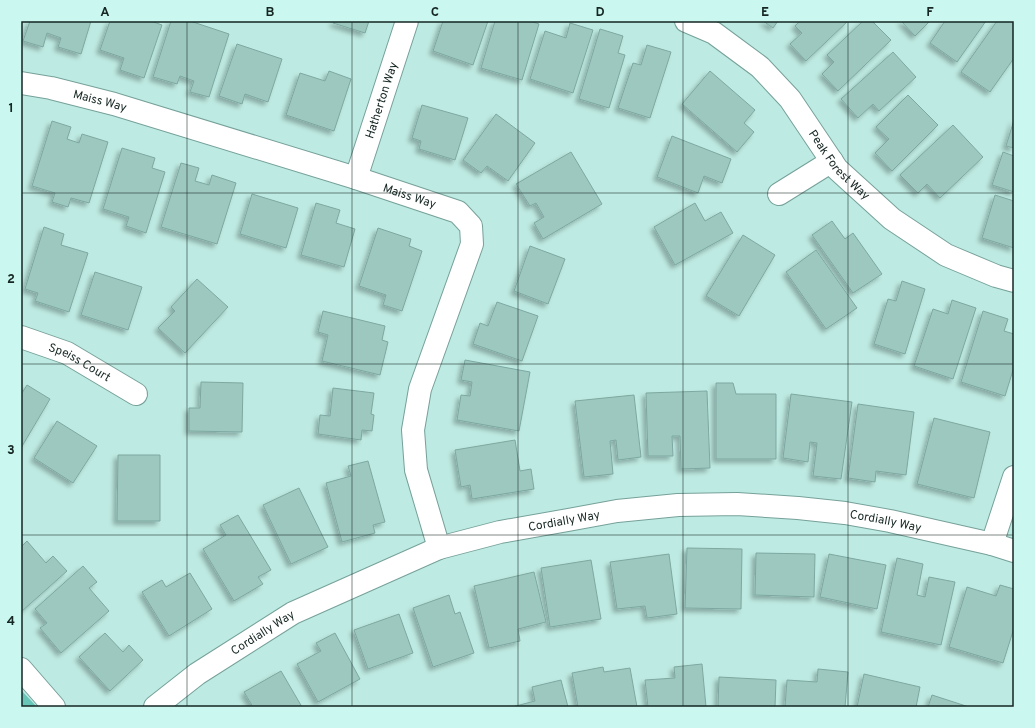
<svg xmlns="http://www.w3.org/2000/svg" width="1035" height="728" viewBox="0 0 1035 728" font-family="Overpass,sans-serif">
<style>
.green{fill:#68c6b8}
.building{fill:#9cc8c0;stroke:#7da8a1;filter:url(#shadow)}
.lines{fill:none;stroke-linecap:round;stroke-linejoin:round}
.minor-casing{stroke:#76a19a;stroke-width:24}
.minor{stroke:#fff;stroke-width:22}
.grid{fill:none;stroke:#152623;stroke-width:1;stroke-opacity:0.55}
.labels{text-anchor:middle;stroke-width:3.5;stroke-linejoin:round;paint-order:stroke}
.street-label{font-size:12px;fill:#152623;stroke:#caf7ef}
.neatline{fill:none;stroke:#152623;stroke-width:1.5}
.grid-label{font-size:13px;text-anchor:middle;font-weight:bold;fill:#152623}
</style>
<defs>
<filter id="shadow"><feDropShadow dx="-3.5" dy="3.5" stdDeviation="2" flood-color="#0004"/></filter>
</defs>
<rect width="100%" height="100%" fill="#bdeae2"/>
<!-- green -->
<path class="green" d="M21,690L37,707H21Z"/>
<!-- building -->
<path class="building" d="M30,21H91L81,54L58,47L61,38L47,33L43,47L23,41Z
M110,21H151L162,25L144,78L120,70L124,58L100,50Z
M171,21H190L229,34L209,97L190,92L194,81L180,76L177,84L153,77Z
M334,21H369L365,33L333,23Z
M443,21H488L473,65L433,51Z
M495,21H530L539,24L522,80L481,68Z
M763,21H778L773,28Z
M800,21H848L806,61L790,44L802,33L795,26Z
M863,21H872L891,40L838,91L822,74L834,62L827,55Z
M901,21H930L915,36Z
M945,21H986L957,62L930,43Z
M997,21H1014V58L990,92L961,72Z
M570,23L593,30L573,93L530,79L545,31L566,38Z
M600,29L623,36L618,53L625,55L609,108L579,99Z
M237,44L282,59L268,102L245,94L242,104L219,96Z
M647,45L671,52L650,118L618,108L633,63L641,65Z
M893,52L916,77L879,111L873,104L858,118L841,99Z
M329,71L351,79L334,131L286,115L300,73L325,81Z
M710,71L755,110L744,123L754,132L737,152L682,104Z
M908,95L938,125L892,171L875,153L889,139L876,127Z
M422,105L468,118L455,160L419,149L421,141L412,138Z
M496,114L535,143L508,181L487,166L481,173L463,160Z
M1014,120V148L1006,146Z
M52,121L71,127L67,139L79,143L82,134L108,142L89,203L71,198L68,207L52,202L55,193L32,186Z
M953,125L983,157L940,198L927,184L918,193L900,175Z
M672,136L731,159L722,183L704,176L698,193L657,177Z
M122,148L155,158L152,168L165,172L146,233L126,226L129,217L103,209Z
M571,152L602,204L543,239L534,223L544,217L536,203L530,206L516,184Z
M1003,152L1014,156V192L992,185Z
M181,163L199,168L195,181L209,185L212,175L236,183L217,244L161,227Z
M252,194L298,208L286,248L240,234Z
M995,195L1014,201V248L982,238Z
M316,203L340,210L336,223L355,229L344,267L301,255Z
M695,203L705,221L721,212L733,233L675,265L654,227Z
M832,221L845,239L853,233L882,274L853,293L812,235Z
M44,227L64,234L61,245L88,253L69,312L35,301L38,293L25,289Z
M378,228L411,239L409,246L422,251L402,311L383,305L386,295L359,286Z
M743,235L775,255L739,316L706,296Z
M530,246L565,259L548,304L514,291Z
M816,250L857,308L826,329L786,272Z
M95,272L142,287L128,330L81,315Z
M197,279L228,307L185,353L158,328L175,311L171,307Z
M902,281L925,289L905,354L874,344L888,299L896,301Z
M952,300L976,308L953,379L914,366L933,309L948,314Z
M497,302L538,316L522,361L473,344L480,323L488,326Z
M323,311L385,326L382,340L388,342L380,375L322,361L328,335L318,332Z
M983,311L1008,319L1004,331L1014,334V367L1005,396L961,382Z
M465,360L530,372L519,431L457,420L461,395L470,396L472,382L461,380Z
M201,382L243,383L242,432L189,431V408H200Z
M716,383H733L736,394H776V459H716Z
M27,385L50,399L21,448V393H22Z
M333,388L374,393L371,414L374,415L372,431L362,430L361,440L318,434L320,415L330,416Z
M707,391L710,468L681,469L680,436H672L673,456H648L646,393Z
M791,394L852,402L841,479L813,476L817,443L810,442L808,462L783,458Z
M634,395L641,457L618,460L616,440L610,441L613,474L584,477L575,401Z
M858,404L914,412L906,475L876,471L875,482L848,478Z
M934,418L990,432L974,498L917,484Z
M57,421L97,446L73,483L34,458Z
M515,440L520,471L531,469L534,489L472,499L470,485L461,487L455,450Z
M118,455H160V521H117Z
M368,461L385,522L373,525L375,533L342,542L326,483L351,476L348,466Z
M299,488L328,547L291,564L263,505Z
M238,515L271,570L258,577L263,584L234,601L203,549L226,535L220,525Z
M27,541L46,563L53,556L67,571L21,612V547Z
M687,548L742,549L741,609L685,608Z
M756,553L815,554L814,597L755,595Z
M669,554L677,614L647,618L645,606L617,609L610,562Z
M829,554L886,565L877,609L820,597Z
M897,558L923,564L917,595L925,597L929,577L955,582L941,645L881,632Z
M591,560L601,619L550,627L541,568Z
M83,566L97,582L89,588L109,611L61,653L40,628L47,623L35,609Z
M534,572L546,622L518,629L520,641L489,648L474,586Z
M190,573L212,609L169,636L142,592L162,580L166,587Z
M1000,585L1014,589V628L1003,663L949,647L967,587L996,596Z
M449,595L455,614L460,612L474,653L433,667L413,608Z
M399,614L413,653L368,669L354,630Z
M105,633L123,652L129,645L143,660L110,691L79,657Z
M335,633L360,679L318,702L297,664L321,651L316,643Z
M702,664L706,707H648L645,680L675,678L674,667Z
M603,667L604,672L630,668L637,707H578L572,673Z
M818,669L848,672L845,707H785L787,680L817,682Z
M281,671L302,707H253L244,692Z
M864,674L920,687L916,707H857Z
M719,677L776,680L775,707H718Z
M561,680L568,707H512L535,701L532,687Z
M932,695L969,707H928Z"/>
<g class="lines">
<defs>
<g id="minor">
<path id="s1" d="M686,21L714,33L760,67L790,99L837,169L892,219L946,255L996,276L1014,281"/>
<path id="s2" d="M21,83L51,88L114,104L356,178L458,212L471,226L472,244L420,389L413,430L416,470L439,548"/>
<path id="s3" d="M356,178L407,21"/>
<path d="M779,194L832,161"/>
<path id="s4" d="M21,337L67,353L136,394"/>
<path d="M992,544L1014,477"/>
<path d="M21,669L54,707"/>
<path id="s5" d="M155,707L197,674L293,613L439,548L500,532L568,520L617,511L678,505L737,504L798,508L845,513L890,521L992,544L1014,551"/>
</g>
</defs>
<!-- minor casing -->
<use href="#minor" class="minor-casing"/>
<!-- minor -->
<use href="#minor" class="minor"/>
</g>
<!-- grid -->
<path class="grid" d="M187,21V707M352,21V707M518,21V707M683,21V707M848,21V707M21,193H1014M21,364H1014M21,535H1014"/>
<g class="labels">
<!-- street labels -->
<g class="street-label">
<text dy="4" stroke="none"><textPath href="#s3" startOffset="82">Hatherton Way</textPath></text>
<text dy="4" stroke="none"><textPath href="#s2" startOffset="81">Maiss Way</textPath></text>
<text dy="4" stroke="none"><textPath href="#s1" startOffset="214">Peak Forest Way</textPath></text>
<text dy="4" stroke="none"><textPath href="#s2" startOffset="405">Maiss Way</textPath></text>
<text dy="4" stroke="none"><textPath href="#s4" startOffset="64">Speiss Court</textPath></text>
<text dy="4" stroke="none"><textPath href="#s5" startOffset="455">Cordially Way</textPath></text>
<text dy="4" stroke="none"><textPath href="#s5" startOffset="779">Cordially Way</textPath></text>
<text dy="4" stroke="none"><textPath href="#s5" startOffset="131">Cordially Way</textPath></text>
</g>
</g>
<!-- border -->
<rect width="1035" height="728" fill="none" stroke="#caf7ef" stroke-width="44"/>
<rect x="22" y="22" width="991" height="684" class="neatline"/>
<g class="grid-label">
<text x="105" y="16">A</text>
<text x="270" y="16">B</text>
<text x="435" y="16">C</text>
<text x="600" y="16">D</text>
<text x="765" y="16">E</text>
<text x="930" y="16">F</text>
<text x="11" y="112">1</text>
<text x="11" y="283">2</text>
<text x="11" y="454">3</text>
<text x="11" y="625">4</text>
</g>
</svg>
